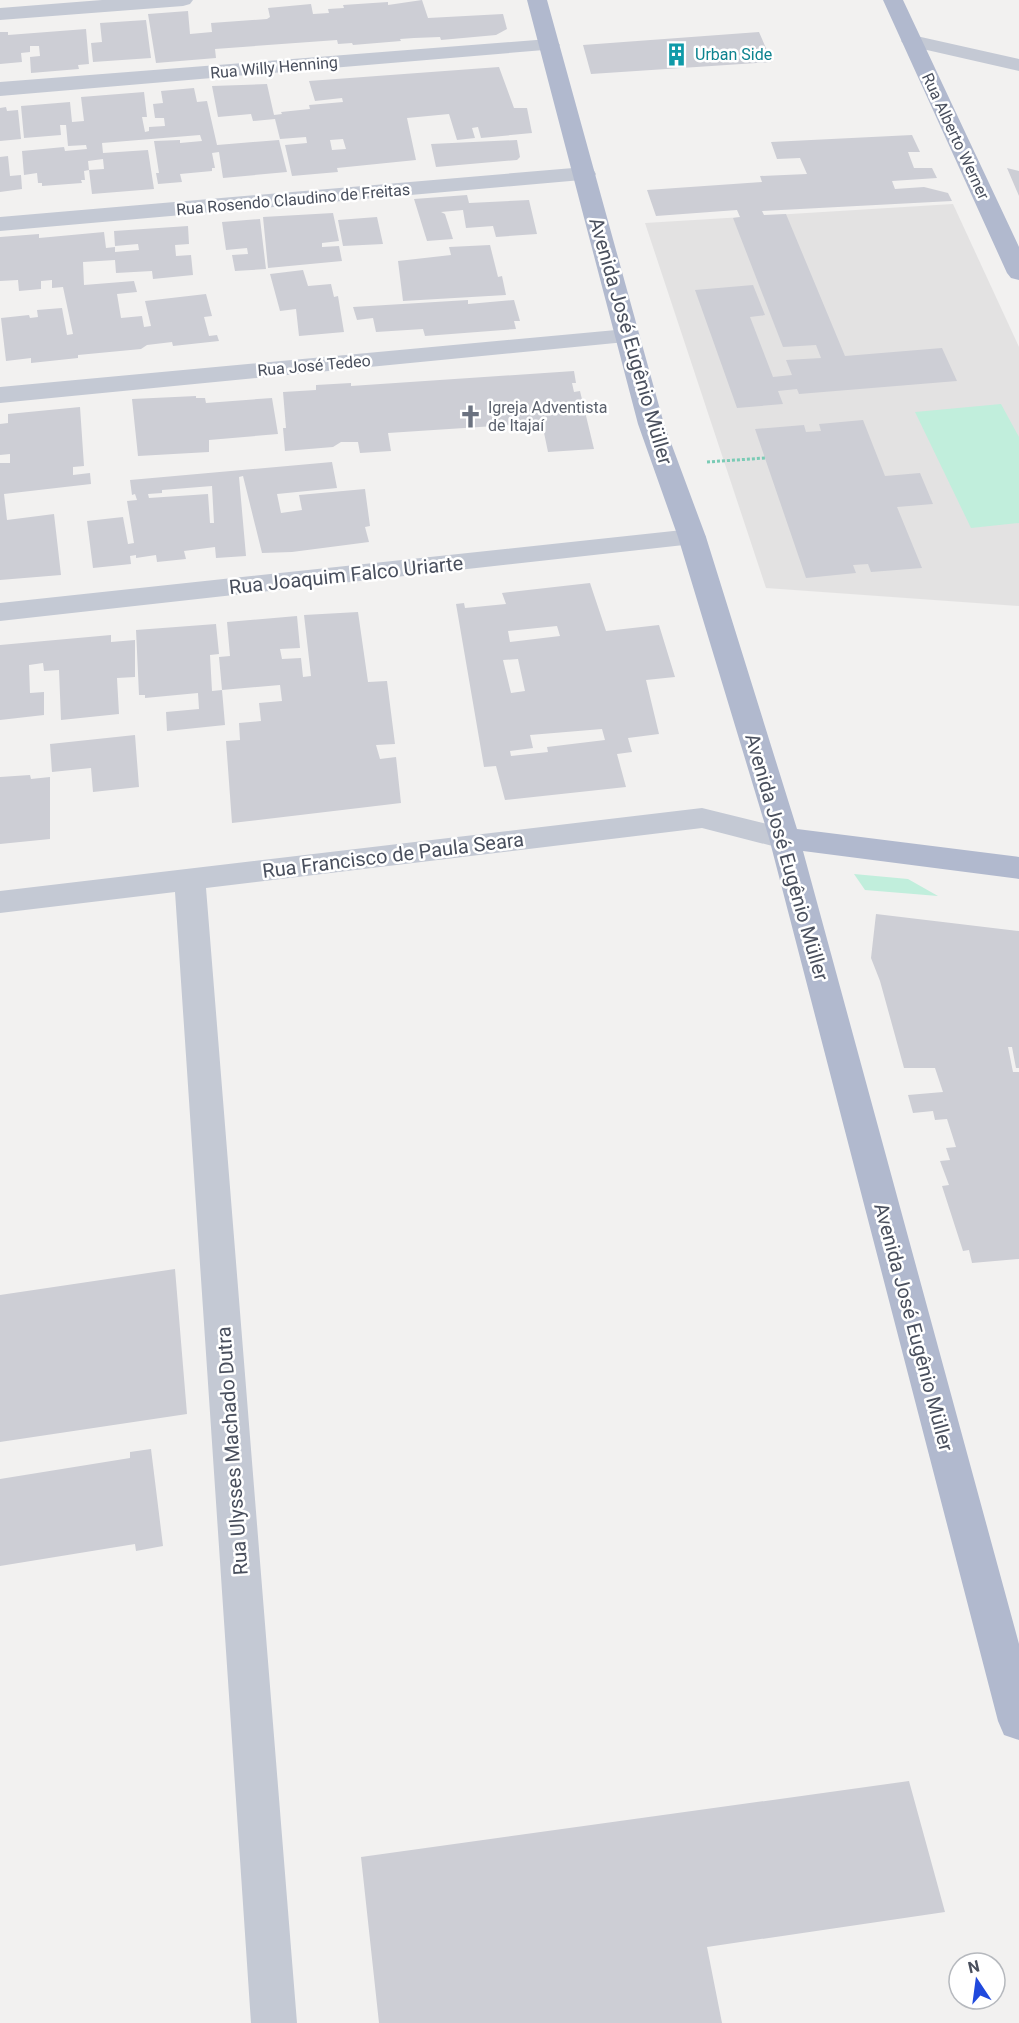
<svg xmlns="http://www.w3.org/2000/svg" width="1019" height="2023" viewBox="0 0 1019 2023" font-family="Roboto,sans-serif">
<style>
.education{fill:#e3e2e2}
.green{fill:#c1eedc}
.building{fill:#cdced5;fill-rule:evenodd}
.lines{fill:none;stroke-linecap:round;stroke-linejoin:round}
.path{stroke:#7acbb5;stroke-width:3;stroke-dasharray:3 2;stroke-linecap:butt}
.minor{fill:#c4c9d4;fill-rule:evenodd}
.major{fill:#b1b9ce;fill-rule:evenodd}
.labels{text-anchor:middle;stroke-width:5;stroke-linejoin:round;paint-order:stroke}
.far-culture-label{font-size:16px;fill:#0d838f;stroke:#fff;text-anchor:start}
.far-street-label{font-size:16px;fill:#494f5d;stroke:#fff}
.far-worship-label{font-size:16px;fill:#5b616d;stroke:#fff;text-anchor:start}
.street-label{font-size:20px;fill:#494f5d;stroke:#fff}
</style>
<rect width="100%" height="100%" fill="#f2f1f0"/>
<!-- education -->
<path class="education" d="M953,204L1019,347V606L766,588L645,223Z"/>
<!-- green -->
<path class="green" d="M1001,404L1019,437V523L971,528L915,412Z
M854,874L908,879L938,896L865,890Z"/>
<!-- building -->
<path class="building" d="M422,0L428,18L503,14L507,29L496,35L441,40L440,37L414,38L400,39L401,41L353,45L352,43L338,44L337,40L215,49L216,58L156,63L148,14L188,11L190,34L212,32L211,23L267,19L270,17L268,8L311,4L313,14L329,13L328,9L344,8L343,5L388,2V5Z
M146,20L151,58L93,62L91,43L102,42L100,23Z
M86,29L89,64L78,65L79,69L31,73L30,57L40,56L39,46H30V52L21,53L22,62L0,64V32H8V35Z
M759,32L772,62L591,74L583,45Z
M499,67L514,108H527L532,133L481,138L478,127L472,128L475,138L457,140L449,114L407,118L416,160L337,168L338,172L292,176L285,145L307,143L306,137L280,139L275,119L253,121L251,114L218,117L212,86L267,84L274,115L282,114L281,112L310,109L309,105L343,102L342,98L315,101L309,81ZM343,139L346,149L332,150L330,140Z
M194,88L197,102L207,101L217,145L279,140L287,172L223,178L219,152L212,153L215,168H212V171L180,174L182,182L158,184L156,173H159L154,141L180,140V143L202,141L200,135L102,143L103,153L148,150L154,189L92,194L89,170L104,169L103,159L88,161L89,170L84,171L85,180H81L82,183L42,186V183H38L37,173L24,175L22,151L64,147L65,151L87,149L86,145L68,146L66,125H60L61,135L24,138L21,106L70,102L72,122L84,121L81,97L144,92L147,117H142L145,132L149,131V127L165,126L164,118H155L153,104L163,103L161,91Z
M6,107L7,111L18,110L21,139L0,141V108Z
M912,135L920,152H908L914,168H932L937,178L892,181L895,189L924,187L948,193L952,201L762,211L764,215L786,214L845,356L942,348L957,381L799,394L797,389L778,391L783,404L737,408L695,290L753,285L765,315L750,317L773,377L792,375L786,360L821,358L816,345L783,347L733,218L740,217L737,210L656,216L647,190L762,182L760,176L807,174L800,158L777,159L771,142Z
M517,140L520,157L517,160L436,167L431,144Z
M8,156L10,176L21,175L22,189L0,192V157Z
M1007,168L1019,171V196Z
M467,195L469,203L529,200L537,234L496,237L493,226L466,228L463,210L441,212L445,214L453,239L427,241L414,199Z
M333,213L339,241L322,243V247L339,246L342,261L268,268L263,217Z
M377,217L383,244L343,246L338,220Z
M260,219L266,269L235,271L232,255L248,254L247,248L226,250L222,222Z
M188,226L189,244L175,245L176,256L191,255L193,275L153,279L152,271L116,273L115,260L83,262L84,285L134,281L137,292L117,294L121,318L142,316L144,327L151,326L145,301L206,294L212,316L204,317L209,336L217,335L219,341L173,346L172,342L147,345L141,349L78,355V358L31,363V358L6,361L1,318L29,315L30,318L38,317L37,310L62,308L67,335L73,334L63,287L52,288V280L41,281V289L19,291L18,280L0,281V237L39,234V238L104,232L106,248L115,247V252L139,250L138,244L115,246L114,231Z
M490,245L498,277L502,276L506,295L403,301L398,261L451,255L449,247Z
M303,270L308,286L331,284L334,297L338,296L344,332L299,336L296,309L280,311L270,274Z
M468,300V304L514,300L520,321H514L516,329L425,336L423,329L376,332L373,318L357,320L353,307Z
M574,371L576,383H572L574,392L580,391L594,449L548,452L542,423L388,433L391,451L360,453L358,442H341L333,447L285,451L283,428H286L283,392L316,390V385L351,383V386Z
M196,396V398H205L206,403L272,398L278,434L209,440V452L138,456L132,399Z
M80,407L84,466L73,467V475L90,473L91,484L4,494L7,520L54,514L61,575L0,580V463H10V454L0,455V424L8,423V414Z
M863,420L885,476L920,473L933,504L897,507L922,568L871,572L868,564L853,565L856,573L806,578L755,429L804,425L806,432L821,431L819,424Z
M332,462L337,488L277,494L281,513L302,510L299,495L365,489L370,526L365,527L369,542L292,552L262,553L243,476L239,477L246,556L216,558L215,547L184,551L186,559L157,562L156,555L136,558V555L130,556L131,564L93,568L87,521L123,517L128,544L134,543L127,501L137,500L135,494L132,495L130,480ZM212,486L214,523H210L208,494L149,498L148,494L162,493V490Z
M590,583L606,631L659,625L675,677L646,680L659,734L628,738L632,752L617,754L626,787L505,800L496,766L484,767L456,604L464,603L465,608L506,604L502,593ZM557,626L560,636L510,642L508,631ZM518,659L525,691L511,693L503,660ZM602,729L605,740L547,747L548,752L511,756L510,751L533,748L530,735Z
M358,612L368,682L387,681L395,744L376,745L380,759L396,757L401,803L232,823L226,741L240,740L239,723L261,721L259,703L282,701L280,685L222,690L219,657L230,656L227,622L297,616L300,648L280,649L282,659L301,658L303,677L311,676L304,615Z
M216,624L219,654L210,655L212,691L222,690L225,725L167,731L166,712L199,709L198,693L145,698V695H139L136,630Z
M111,635V642L135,640V677L117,678L119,714L61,720L59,670L44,671L43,663L29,665L30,693L44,692V715L0,720V645Z
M135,735L139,787L93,792L91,768L52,772L50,744Z
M30,775L31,779L50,777V839L0,844V777Z
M876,914L1019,931V1068H1016L1012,1047H1008L1013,1072H1019V1259L972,1263L969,1250L963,1251L942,1186L949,1185L940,1161L950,1160L946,1148L956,1147L947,1119L935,1120L933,1111L913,1113L908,1095L943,1092L935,1068H904L880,981L871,958Z
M175,1269L187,1414L0,1442V1295Z
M151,1449L163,1546L136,1551L135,1544L0,1566V1479L130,1458V1452Z
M909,1781L945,1912L707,1947L722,2023H379L361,1857Z"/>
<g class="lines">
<!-- path -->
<path class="path" d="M707,462L765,458"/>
<!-- minor -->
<path class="minor" d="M102,0H193L190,4L183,6L0,20V8Z
M912,35L1019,59V71L905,45L901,41L905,37Z
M549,39L556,41L560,45L556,49L0,96V82Z
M585,167L593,169L596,174L593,179L0,231V217Z
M627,329L636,331L639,336L636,341L0,403V387Z
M692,529L702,531L706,537L702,543L0,621V603Z
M702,808L795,831L799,838L795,845L784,849L702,828L206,888L297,2023H251L175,892L0,913V891Z"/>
<!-- major -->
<path class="major" d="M527,0H547L664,424L706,537L797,829L1019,857V879L803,851L1019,1644V1740L1004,1735L998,1721L769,838L678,537L638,424Z
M883,0H903L1019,247V280L1011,278L1007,273Z"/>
</g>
<!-- icons -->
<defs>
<symbol id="building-bare" viewBox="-9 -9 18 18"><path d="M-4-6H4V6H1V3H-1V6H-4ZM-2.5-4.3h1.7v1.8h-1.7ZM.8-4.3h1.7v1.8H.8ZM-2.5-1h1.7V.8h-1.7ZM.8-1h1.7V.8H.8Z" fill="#0f9aa8" stroke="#fff" stroke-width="2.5" paint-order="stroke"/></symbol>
<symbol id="church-bare" viewBox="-9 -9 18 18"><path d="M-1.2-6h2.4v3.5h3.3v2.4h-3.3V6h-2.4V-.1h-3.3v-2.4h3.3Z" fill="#6b7280" stroke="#fff" stroke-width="2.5" paint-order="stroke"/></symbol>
</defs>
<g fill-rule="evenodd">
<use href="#building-bare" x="660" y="38" width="33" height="33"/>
<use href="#church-bare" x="454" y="400" width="33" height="33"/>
</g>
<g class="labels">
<!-- far-culture labels -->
<g class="far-culture-label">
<text x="695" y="60">Urban Side</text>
</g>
<!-- far-street labels -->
<g class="far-street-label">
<text transform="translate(274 67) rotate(-5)" y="6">Rua Willy Henning</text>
<text transform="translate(956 136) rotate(65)" y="6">Rua Alberto Werner</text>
<text transform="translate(293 199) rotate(-5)" y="6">Rua Rosendo Claudino de Freitas</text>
<text transform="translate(314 365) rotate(-5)" y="6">Rua José Tedeo</text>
</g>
<!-- far-worship labels -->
<g class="far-worship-label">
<text x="488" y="413">Igreja Adventista<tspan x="488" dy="18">de Itajaí</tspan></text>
</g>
<!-- street labels -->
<g class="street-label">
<text transform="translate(631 341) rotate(74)" y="7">Avenida José Eugênio Müller</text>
<text transform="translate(346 575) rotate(-6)" y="7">Rua Joaquim Falco Uriarte</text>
<text transform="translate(393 855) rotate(-7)" y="7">Rua Francisco de Paula Seara</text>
<text transform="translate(787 857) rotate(74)" y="7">Avenida José Eugênio Müller</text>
<text transform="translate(914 1327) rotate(75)" y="7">Avenida José Eugênio Müller</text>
<text transform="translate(232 1451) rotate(-94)" y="7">Rua Ulysses Machado Dutra</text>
</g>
</g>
<!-- north arrow -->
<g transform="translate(977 1981) rotate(347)"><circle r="28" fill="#ffffff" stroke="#b6b9be" stroke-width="1.5"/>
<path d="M0-4.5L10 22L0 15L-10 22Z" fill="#2049dd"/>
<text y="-9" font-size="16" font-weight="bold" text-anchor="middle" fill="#494f5d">N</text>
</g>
</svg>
